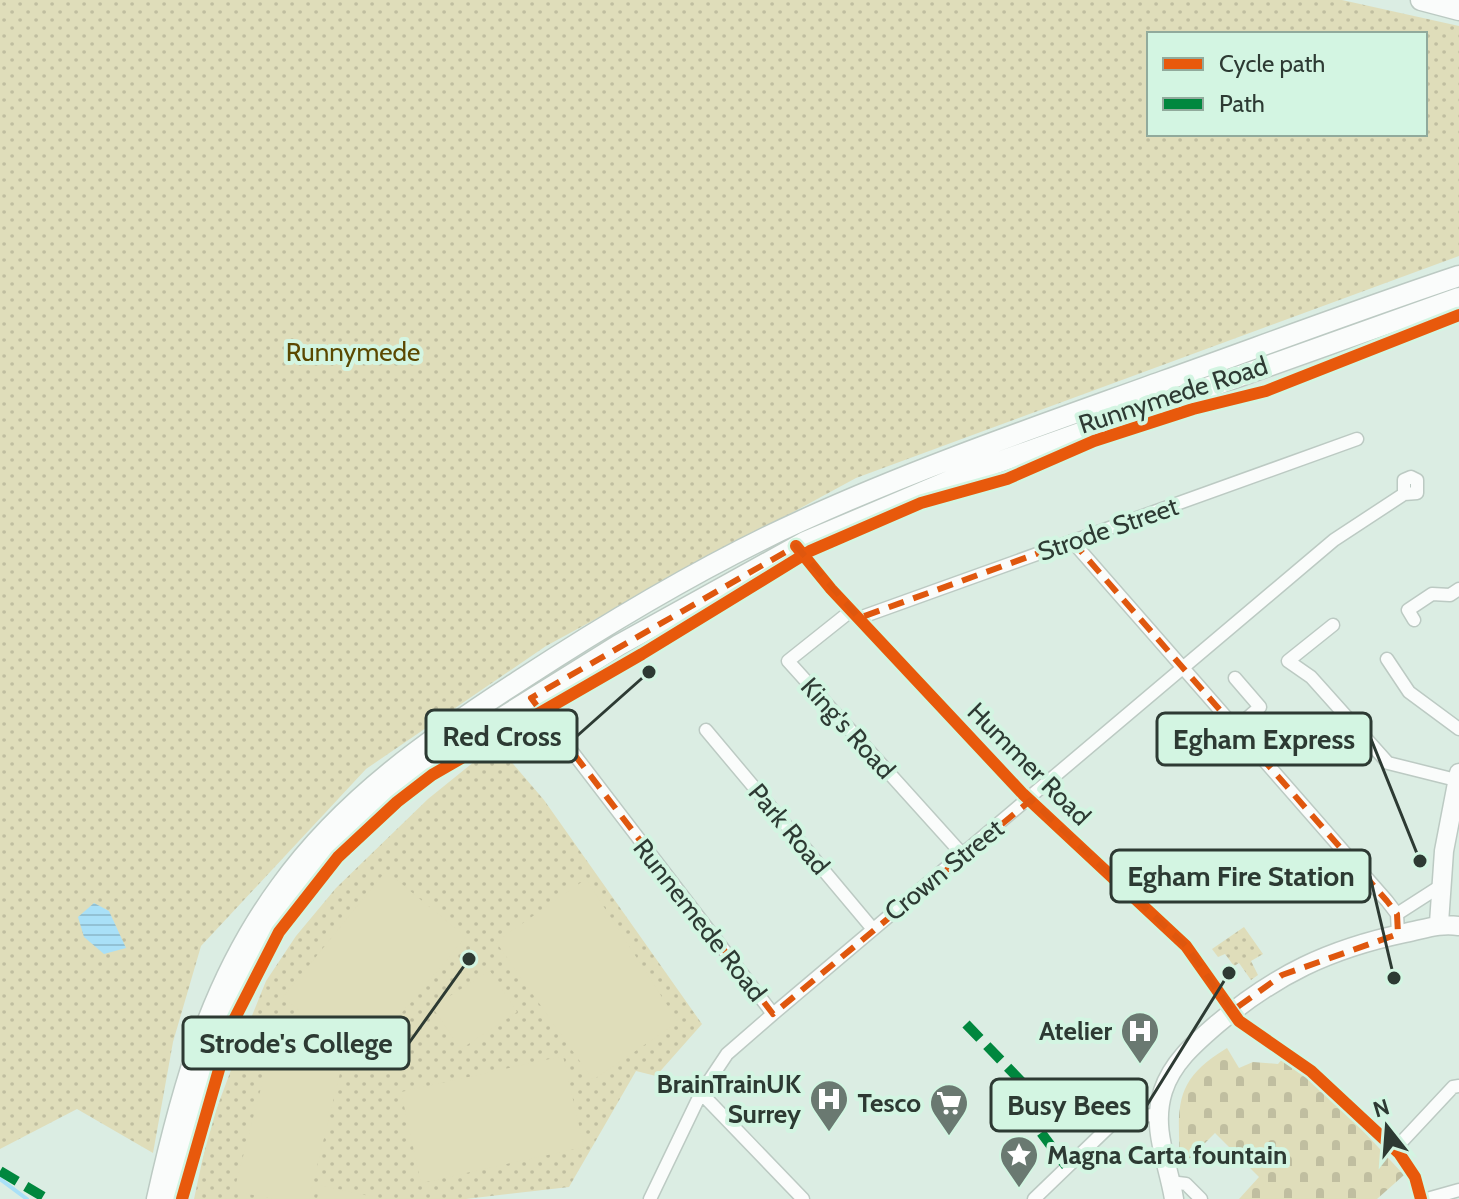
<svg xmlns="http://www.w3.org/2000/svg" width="1459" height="1199" viewBox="0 0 1459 1199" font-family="Cabin,sans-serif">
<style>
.cemetery{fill:url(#cemetery-stones)}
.park{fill:url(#park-dots);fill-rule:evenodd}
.pitch{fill:#dfddba}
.water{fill:url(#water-rules)}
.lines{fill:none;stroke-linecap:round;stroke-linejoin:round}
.stream{stroke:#a9e0f7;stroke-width:4}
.street-casing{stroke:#bccac3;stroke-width:15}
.secondary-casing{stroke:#bccac3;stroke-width:21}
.primary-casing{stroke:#bccac3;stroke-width:23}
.street{stroke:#fafcfb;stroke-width:12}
.secondary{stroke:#fafcfb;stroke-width:18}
.primary{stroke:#fafcfb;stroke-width:20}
.quiet{stroke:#00873e;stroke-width:10;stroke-dasharray:20 10;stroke-linecap:butt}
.cycleway-casing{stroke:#d3f5e2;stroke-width:17}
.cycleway{stroke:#e8590c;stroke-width:12}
.marked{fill:none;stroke:#df570e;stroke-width:6;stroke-dasharray:16 10;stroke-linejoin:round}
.labels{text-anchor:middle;stroke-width:8;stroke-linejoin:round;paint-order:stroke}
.park-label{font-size:26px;fill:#5b4801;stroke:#d3f5e2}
.street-label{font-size:26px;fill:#2d3a33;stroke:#d3f5e2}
.poi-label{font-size:26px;font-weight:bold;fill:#2d3a33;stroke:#d3f5e2;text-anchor:end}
.leader{fill:none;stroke:#2d3a33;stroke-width:3}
.callout-dot{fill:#2d3a33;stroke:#d3f5e2;stroke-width:3}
.callout{fill:#d3f5e2;stroke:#2d3a33;stroke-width:3}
.callout-label{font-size:28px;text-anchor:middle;font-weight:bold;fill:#2d3a33}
</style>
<defs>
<pattern id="cemetery-stones" width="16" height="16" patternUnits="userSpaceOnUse" patternTransform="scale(2)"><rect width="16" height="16" fill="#dfddba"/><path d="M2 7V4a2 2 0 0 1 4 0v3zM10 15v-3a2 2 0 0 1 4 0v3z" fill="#c0bea0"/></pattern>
<pattern id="park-dots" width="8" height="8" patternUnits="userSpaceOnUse" patternTransform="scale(2)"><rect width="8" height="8" fill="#dfddba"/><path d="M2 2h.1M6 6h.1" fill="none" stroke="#c0bea0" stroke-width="1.8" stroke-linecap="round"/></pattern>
<pattern id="water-rules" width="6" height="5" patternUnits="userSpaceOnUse" patternTransform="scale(2)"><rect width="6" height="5" fill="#a9e0f7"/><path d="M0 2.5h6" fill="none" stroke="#92c1d4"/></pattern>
</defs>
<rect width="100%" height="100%" fill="#dbede3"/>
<!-- cemetery -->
<path class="cemetery" d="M1227,1048L1239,1068L1253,1062L1278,1064L1283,1058L1326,1091L1404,1175L1377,1199H1239L1259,1177L1215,1133L1180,1168C1179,1109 1170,1082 1227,1048Z"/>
<!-- park -->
<path class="park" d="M0,0H1342L1459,26V256L856,478L546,646L366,769L201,946L173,1042L153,1153L77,1109L0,1149ZM1149,34H1425V134H1149Z
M496,744L544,800L702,1024L656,1076L636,1071L569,1187L466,1199H194L209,1129L243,1038L266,981L296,936L336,888L428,799Z
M1244,927L1263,954L1251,961L1258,975L1251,980L1239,963L1234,966L1225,954L1218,957L1212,949Z"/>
<!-- pitch -->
<path class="pitch" d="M386,871L466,937L360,1062L283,997Z
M586,879L678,1022L593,1080L496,942Z
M490,971L517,1012L461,1049L432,1007Z
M563,1056L584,1147L421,1183L401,1092Z
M269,1057L340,1073L309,1199H273L234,1191Z
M320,1185L383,1199H317Z"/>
<!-- water -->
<path class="water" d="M94,903L109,911L126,948L104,954L84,937L78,917Z"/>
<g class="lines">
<!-- stream -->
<path class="stream" d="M0,1179L27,1199"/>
<defs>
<path id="street" d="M1072,541L1387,901L1397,914L1398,934
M796,546L831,589L1023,794L1186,946L1239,1021L1311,1071L1399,1153L1415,1177L1421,1199
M852,610L788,661L963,855
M859,618L1357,439
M1414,620L1408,610L1432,594L1450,595L1459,589
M1333,625L1288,661L1311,677L1388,763L1456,780
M1387,659L1409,692L1459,729
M1235,678L1260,707L1236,728
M531,698L773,1014L727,1054L701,1093L803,1199
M706,730L872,928
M1397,914L1439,887
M773,1014L1334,540L1404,494L1417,493V480L1411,477L1404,480V494
M1395,1149L1453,1087L1459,1086
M1170,1182L1186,1184L1201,1199
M650,1199L701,1093
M1034,1199L1115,1121L1132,1116L1159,1115
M1427,1199L1459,1190"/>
<path id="secondary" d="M1439,923L1444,851L1459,773
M1174,1199C1168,1162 1151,1129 1163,1091C1172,1063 1194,1044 1216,1025C1275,975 1329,949 1405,933C1425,929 1439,923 1459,926"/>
<path id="primary" d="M1421,0L1459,10
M157,1199C182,1087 211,981 280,887C344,798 431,738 522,679C611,621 704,565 801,521C919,467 1042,425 1164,381C1262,346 1360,309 1459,276
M172,1199L215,1041L261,945L331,852L376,807L428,764L619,645L805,542L968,473L1459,298"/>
</defs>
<!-- street casing -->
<use href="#street" class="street-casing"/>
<!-- secondary casing -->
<use href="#secondary" class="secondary-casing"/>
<!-- primary casing -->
<use href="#primary" class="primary-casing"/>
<!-- street -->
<use href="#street" class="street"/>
<!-- secondary -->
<use href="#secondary" class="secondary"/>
<!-- primary -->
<use href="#primary" class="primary"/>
<!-- quiet -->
<path class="quiet" d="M966,1024L1045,1106L1031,1119L1066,1166
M0,1171L47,1199"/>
<defs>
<path id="cycleway" d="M796,546L831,589L1023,794L1186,946L1239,1021L1311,1071L1399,1153L1415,1177L1421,1199
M182,1199L232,1024L279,932L338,857L397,802L432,775L642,654L810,551L921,503L1007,479L1094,441L1193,409L1266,391L1459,315"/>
</defs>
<!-- cycleway casing -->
<use href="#cycleway" class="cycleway-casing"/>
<!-- cycleway -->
<use href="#cycleway" class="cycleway"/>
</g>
<!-- marked area -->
<path class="marked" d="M1072,541L1387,901L1397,914L1398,934L1282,975L1232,1011L1186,946L1031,800L773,1014L531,698L796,546L859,618Z"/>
<!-- icons -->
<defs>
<symbol id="hospital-pin" viewBox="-11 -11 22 30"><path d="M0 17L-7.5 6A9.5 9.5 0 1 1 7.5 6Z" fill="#6a7971" stroke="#d3f5e2"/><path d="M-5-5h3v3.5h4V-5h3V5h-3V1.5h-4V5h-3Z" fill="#fff"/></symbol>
<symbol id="supermarket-pin" viewBox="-11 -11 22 30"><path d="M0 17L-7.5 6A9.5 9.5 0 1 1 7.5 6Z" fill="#6a7971" stroke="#d3f5e2"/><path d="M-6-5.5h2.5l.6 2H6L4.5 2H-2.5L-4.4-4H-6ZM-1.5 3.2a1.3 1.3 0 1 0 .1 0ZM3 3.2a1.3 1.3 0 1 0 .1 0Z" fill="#fff"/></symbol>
<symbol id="sight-pin" viewBox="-11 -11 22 30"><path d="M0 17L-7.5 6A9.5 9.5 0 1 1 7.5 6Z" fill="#6a7971" stroke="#d3f5e2"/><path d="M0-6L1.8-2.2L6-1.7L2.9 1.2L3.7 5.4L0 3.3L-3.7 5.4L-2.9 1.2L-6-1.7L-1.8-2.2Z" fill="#fff"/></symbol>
</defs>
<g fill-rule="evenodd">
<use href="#hospital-pin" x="1118" y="1009" width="44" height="60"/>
<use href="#hospital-pin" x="807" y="1077" width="44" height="60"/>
<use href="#supermarket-pin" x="927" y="1081" width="44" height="60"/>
<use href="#sight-pin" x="997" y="1133" width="44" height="60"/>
</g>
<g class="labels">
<!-- park labels -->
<g class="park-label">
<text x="353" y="361">Runnymede</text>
</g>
<!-- street labels -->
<g class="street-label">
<text transform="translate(1173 395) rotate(-18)" y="9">Runnymede Road</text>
<text transform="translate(1108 529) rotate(-19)" y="9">Strode Street</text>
<text transform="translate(848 728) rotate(48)" y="9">King's Road</text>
<text transform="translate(1029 764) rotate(45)" y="9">Hummer Road</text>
<text transform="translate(789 829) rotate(50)" y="9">Park Road</text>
<text transform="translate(944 870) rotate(-39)" y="9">Crown Street</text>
<text transform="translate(700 920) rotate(52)" y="9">Runnemede Road</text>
</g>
<!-- poi labels -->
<g class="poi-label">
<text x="1112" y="1040">Atelier</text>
<text x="801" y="1093">BrainTrainUK<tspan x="801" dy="30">Surrey</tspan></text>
<text x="921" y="1112">Tesco</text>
<text x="1047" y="1164" text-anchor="start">Magna Carta fountain</text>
</g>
</g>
<!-- callouts -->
<path class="leader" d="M649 672L577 736M1420 861L1371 739M1394 978L1370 876M469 959L409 1043M1229 973L1147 1105"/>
<g class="callout-dot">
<circle cx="649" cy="672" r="8"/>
<circle cx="1420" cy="861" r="8"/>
<circle cx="1394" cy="978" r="8"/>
<circle cx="469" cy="959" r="8"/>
<circle cx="1229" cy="973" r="8"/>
</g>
<g class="callout">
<rect x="426" y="710" width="151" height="52" rx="8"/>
<rect x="1157" y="713" width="214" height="52" rx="8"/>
<rect x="1111" y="850" width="259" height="52" rx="8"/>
<rect x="183" y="1017" width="226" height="52" rx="8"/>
<rect x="991" y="1079" width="156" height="52" rx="8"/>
</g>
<g class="callout-label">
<text x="502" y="746">Red Cross</text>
<text x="1264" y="749">Egham Express</text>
<text x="1241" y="886">Egham Fire Station</text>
<text x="296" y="1053">Strode's College</text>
<text x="1069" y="1115">Busy Bees</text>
</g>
<!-- legend -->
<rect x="1147" y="32" width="280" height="104" fill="#d3f5e2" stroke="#91aa9c" stroke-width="2"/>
<rect x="1163" y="58" width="40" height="12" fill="#e8590c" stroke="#91aa9c" stroke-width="2"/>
<text x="1219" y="72" font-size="24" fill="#2d3a33">Cycle path</text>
<rect x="1163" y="98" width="40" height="12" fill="#00873e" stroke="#91aa9c" stroke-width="2"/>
<text x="1219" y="112" font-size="24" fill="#2d3a33">Path</text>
<!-- north arrow -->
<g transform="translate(1387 1127) rotate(343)" stroke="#d3f5e2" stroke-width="6" paint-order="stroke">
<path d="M0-6L14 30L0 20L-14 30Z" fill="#2d3a33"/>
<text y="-12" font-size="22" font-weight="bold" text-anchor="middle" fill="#2d3a33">N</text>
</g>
</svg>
